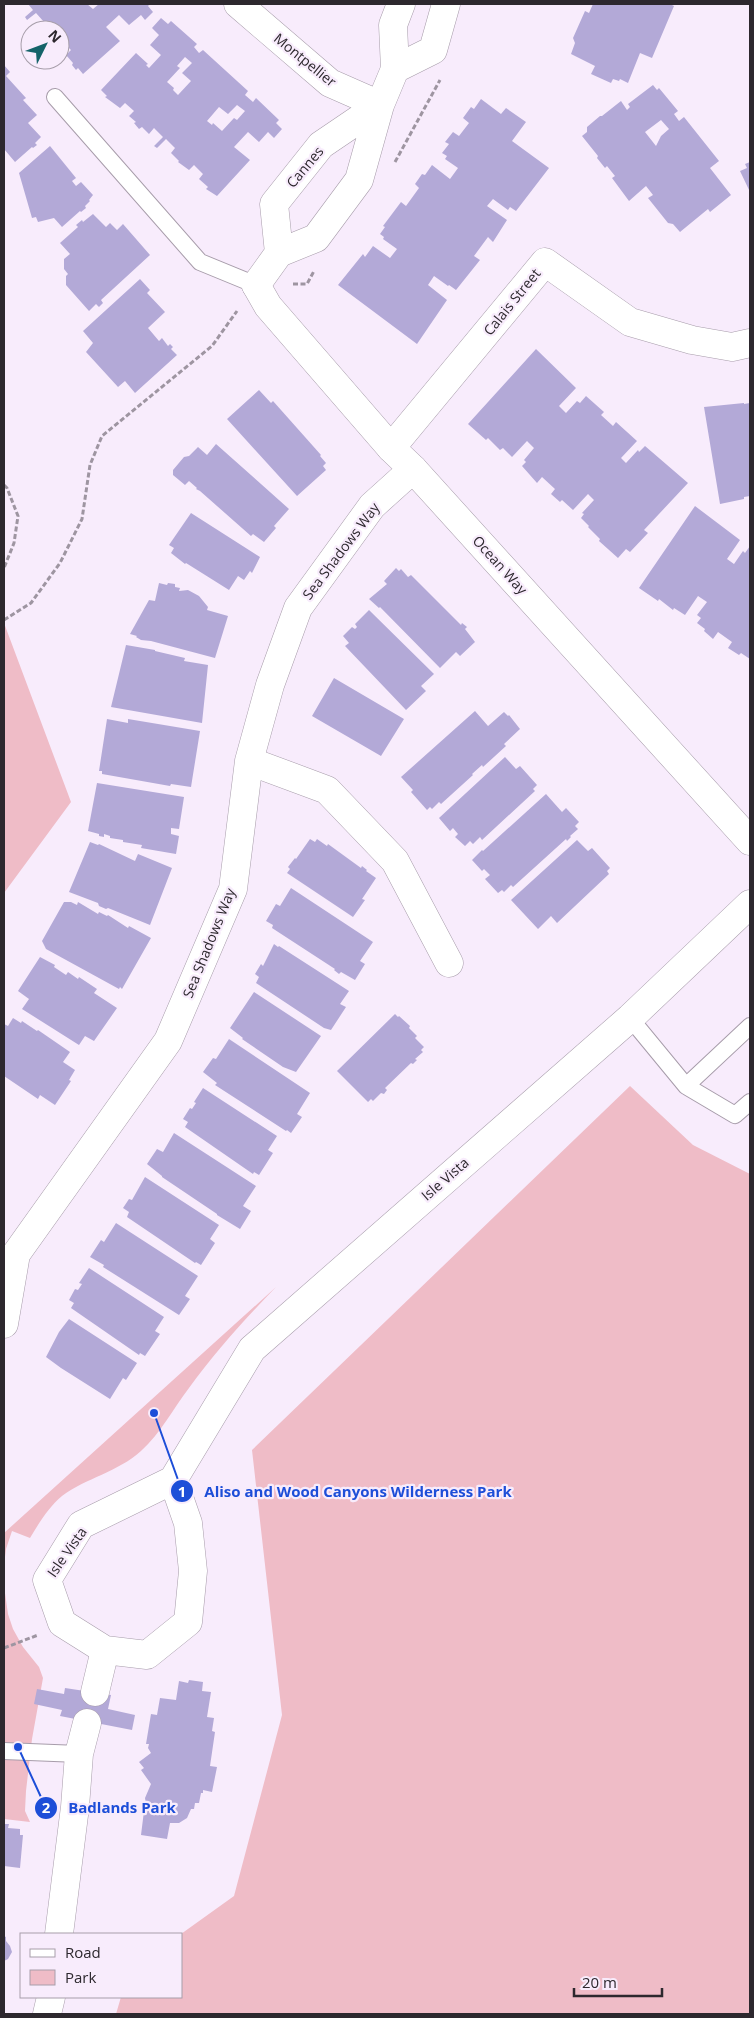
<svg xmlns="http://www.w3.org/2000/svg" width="754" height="2018" viewBox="0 0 754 2018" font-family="'Open Sans',sans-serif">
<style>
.green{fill:#efbcc7}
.building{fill:#b3a9d7;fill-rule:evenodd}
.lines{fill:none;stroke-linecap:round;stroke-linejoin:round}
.service-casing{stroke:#a79caa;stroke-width:18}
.minor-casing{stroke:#a79caa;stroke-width:29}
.tertiary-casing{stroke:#a79caa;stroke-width:29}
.path{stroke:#9e95a1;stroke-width:3;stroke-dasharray:5 2.5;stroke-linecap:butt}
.service{stroke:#fff;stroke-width:16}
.minor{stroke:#fff;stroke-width:28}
.tertiary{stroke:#fff;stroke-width:28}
.labels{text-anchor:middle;stroke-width:4.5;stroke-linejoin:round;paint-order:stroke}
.street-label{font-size:14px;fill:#2d282e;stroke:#f8ecfc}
.leader{fill:none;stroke:#1d4ed8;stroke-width:2}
.callout-dot{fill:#1d4ed8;stroke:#f8ecfc;stroke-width:2}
.mark-label{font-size:15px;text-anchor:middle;font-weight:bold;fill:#fff}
.callout-label{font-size:15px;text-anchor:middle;font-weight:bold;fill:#1d4ed8;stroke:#f8ecfc;stroke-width:4.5;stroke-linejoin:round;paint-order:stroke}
</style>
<rect width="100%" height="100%" fill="#f8ecfc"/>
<!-- green -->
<path class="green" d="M4,623L71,802L4,893Z
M630,1086L693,1145L750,1174V2014H116L121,1997H181V1934L234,1896L282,1715L252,1450Z
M276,1287C245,1319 215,1352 189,1388C173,1409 160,1434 141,1451C118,1472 86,1478 62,1496C48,1508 39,1523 30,1538L12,1531L6,1549L4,1565V1533Z
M4,1586L8,1614L13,1629L23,1647L39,1667L43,1678L32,1739L26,1791L25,1811L30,1822L4,1819Z"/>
<!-- building -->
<path class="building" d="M28,4H87L93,9L99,4H150L148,6L153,12L145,20L141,15L129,25L119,15L106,27L120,41L83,74L78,68L76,70L72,65L73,63L66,55L71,50L62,41L60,42V30H43L40,26L44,22L36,13L27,20L25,17L33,10Z
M593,4H670L674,6L652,58L640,53L628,83L620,79L619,81L613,79L611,83L591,74L595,66L571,54L575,43L573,38L585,11L589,13Z
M161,18L168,24L171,21L197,44L194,47L199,53L203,50L248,91L245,95L253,102L256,98L279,120L276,123L282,129L274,138L268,132L259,142L248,132L234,147L250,160L217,196L206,189L208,187L199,179L203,174L194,165L189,170L178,162L179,161L171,153L175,148L166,139L157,148L154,146L163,137L154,128L149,134L142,127L139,129L134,123L136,122L129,116L134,111L125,103L120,108L105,97L107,96L101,90L136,53L148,64L146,65L149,68L161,55L150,45L159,35L152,28ZM185,57L192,63L182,73L191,81L178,95L173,90L174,88L167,82L180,68L177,66ZM237,105L245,111L237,120L234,118L222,131L213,123L212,125L207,121L219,107L228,114Z
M4,65L10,72L6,76L26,98L23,100L37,115L28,123L41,137L35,143L37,145L33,148L32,147L15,162L4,149Z
M653,85L657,90L659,88L678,111L674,114L679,121L684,117L719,161L710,168L731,195L710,212L708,209L680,232L673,224L668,223L648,198L653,195L646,186L629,201L612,178L615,176L607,166L605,168L597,158L598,156L582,136L587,132V127L600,116H602L621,101L627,110L630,107L628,104ZM661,120L669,129L661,136L656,146L645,132Z
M481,99L501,114L506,108L526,122L512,141L549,168L516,211L510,207L508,210L493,199L487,206L507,220L493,242L488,237L474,256L480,260L456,290L449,285L448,286L434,276L428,285L447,300L417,344L338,285L363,254L365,257L373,246L390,258L397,249L383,239L384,237L380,234L385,227L383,226L401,202L406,206L419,188L415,184L422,174L425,175L432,165L450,179L458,168L445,159L447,156L442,153L449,144L445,142L453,132L459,136L469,123L463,118L471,107L474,109Z
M50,146L76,178L72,181L76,186L81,182L93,195L89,200L90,201L85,206L86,208L81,212L80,211L62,227L54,218L38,222L36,217L32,218L19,173Z
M750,162V192L740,171L747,168L745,164Z
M93,214L106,227L110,223L117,230L123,224L150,255L101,300L103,303L99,307L96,304L89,311L66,285V276L68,274L64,269V259L70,254L60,243L78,227L76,225L82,220L83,222Z
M140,279L150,290L147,293L165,312L148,328L159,341L162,338L168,346L170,344L173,347L171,349L177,355L135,393L125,381L118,387L86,352L93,343L83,331Z
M536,349L576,388L559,406L566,413L577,401L580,403L586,396L604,412L601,415L613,426L616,422L637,441L621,458L626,463L638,450L639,452L645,446L688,483L644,530L648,533L630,552L626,549L618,558L599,541L600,539L588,527L589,526L581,518L584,514L582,513L594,500L588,494L573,510L562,500L560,502L551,494L555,489L542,477L537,483L522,466L526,462L524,460L534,448L527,441L512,457L503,448L500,450L488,438L486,440L468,424Z
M259,390L271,403L273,401L321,455L320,456L326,463L323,466L326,470L297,496L227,419Z
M744,403V404L750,403V496L744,497V499L720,504L704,407Z
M216,444L289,509L274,526L276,528L264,542L253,534L251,536L200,491L196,489L197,488L189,481L185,485L173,475V470L184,457L189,456L198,447L207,455Z
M695,506L740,540L727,559L734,564L743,551L745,553L750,546V659L741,653L739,655L728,648L732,642L718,632L713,639L704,631L705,629L697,623L701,618L697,615L707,602L698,596L685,615L674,608L673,610L659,599L658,601L639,588Z
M191,513L260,557L252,573L250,571L244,580L238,576L229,590L186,563L185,564L171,553L174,548L169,545Z
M396,568L399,571L401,569L408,577L411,575L461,625L462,623L467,627L465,629L475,642L460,656L456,652L440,668L380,607L379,608L369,599L387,584L384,581Z
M159,583L167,585L168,583L175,584V587L180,588L179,591L188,590L199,596L208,607L207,610L228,616L215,658L151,641L141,640L136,637L137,636L130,634L149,600L155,601Z
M369,610L434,674L421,686L426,691L406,710L345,646L349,643L343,636L352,627L355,629L357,627L355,624Z
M126,645L155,650V651L185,658L184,661L208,665L202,723L111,707Z
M334,678L404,719L381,756L312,716Z
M475,711L488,726L504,712L508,716L509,715L520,729L504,744L506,746L483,767L482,765L472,774L473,775L441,804L439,802L432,809L430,807L427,810L411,792L413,790L401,777Z
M107,719L128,723V719L200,731L191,787L171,784L170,786L102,774V771H99Z
M505,757L516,769L520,766L537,785L533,789L535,791L482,840L480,837L473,844L470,841L465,846L455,837L458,834L453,828L450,831L439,818Z
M97,783L184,797L179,829L171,828V834L179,836L176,854L141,848L142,845L123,842V840L110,838V836L104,834V837L99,836V834L88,831Z
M546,794L562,812L566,808L579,822L575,826L578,829L570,836L571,837L567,841L566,839L513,887L511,885L504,892L502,890L498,893L485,879L490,875L484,869L482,871L472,860L482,850L483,851Z
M310,839L315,842L317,839L327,846L328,844L361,868L362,866L367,870L366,871L376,878L362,899L365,900L353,917L287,873L290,869L288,867L295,858L296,859Z
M577,840L588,851L592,848L610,868L607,871L609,874L557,923L551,916L538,929L511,900Z
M90,842L98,845L99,844L135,861L138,854L172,868L150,925L108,908L106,909L99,906L98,903L69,892Z
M291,888L373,942L360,961L365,964L355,980L341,972L339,974L334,970L335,969L272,928L273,925L266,921L276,904L280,906Z
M64,902H71L77,905L78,902L98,914L99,912L107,916L108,915L128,928L129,926L151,938L122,989L120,987L119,989L46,949L42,941Z
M274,944L278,947L279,946L349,991L340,1004L346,1007L331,1030L324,1028L256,983L259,977L255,974L261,964L263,966Z
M40,957L55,965L54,967L66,975L68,972L78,979L79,977L97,989L94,993L117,1008L94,1041L85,1036L79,1045L22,1009L29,999L18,991Z
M254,992L321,1036L296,1072L283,1067L242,1039L243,1038L230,1028Z
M395,1014L398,1017L399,1016L410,1026L409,1028L417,1036L415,1038L424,1047L421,1050L423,1052L415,1059L417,1060L413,1064L411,1063L385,1088L387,1090L384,1094L381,1093L373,1101L371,1099L368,1102L337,1071Z
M13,1018L21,1023L22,1021L37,1031L38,1030L70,1052L63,1062L75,1070L69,1080L71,1081L55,1105L40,1095L38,1099L4,1076V1024L8,1026Z
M229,1039L310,1093L297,1114L302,1117L291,1133L287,1130L286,1131L215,1085L217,1083L203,1072L213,1058L216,1059Z
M203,1088L277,1136L268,1150L273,1153L259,1175L254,1172L253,1174L185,1127L188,1122L183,1119L190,1108L192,1109L196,1103L194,1102Z
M174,1133L256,1186L243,1206L251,1211L240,1229L217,1215V1214L162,1177V1176L147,1164L157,1149L163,1152Z
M145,1177L219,1225L210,1239L215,1243L201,1265L196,1262L195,1263L127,1217L129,1212L123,1208L129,1199L132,1200Z
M116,1223L198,1276L185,1296L190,1299L179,1315L103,1267L104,1265L90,1257L101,1240L104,1242Z
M89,1268L164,1317L155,1331L160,1334L145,1356L140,1353L139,1355L71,1308L74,1303L69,1300L75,1289L78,1290L82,1284L79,1283Z
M69,1319L137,1363L126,1380L123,1378L110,1399L61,1368L46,1357L59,1332Z
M189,1680L203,1682L202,1691L211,1692L207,1717L214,1718L212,1731L215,1732L210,1766L217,1767L212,1792L203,1790V1793H201L199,1803H195L194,1809H191L187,1818L179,1823H170L167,1839L141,1835L144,1811H147L145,1798L151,1784L141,1770L144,1768L139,1762L151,1753L148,1748L149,1744H146L151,1714L157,1715L160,1698L176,1700L179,1681L188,1683Z
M65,1688L111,1695L108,1709L135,1715L132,1730L60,1716L62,1710L34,1704L37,1689L64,1694Z
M4,1824H9L8,1828L20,1829V1835H23L20,1868L4,1866Z
M4,1936L6,1937V1941L10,1946L12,1952L8,1959L4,1961Z"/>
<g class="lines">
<defs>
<path id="service" d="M55,97L200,262L256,285
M630,1018L686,1086L735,1115L750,1102
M686,1086L750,1026
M4,1751L79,1754"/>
<path id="minor" d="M238,4L330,83L380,105
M395,69L433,50L446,4
M279,253L274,204L321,145L380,105
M256,285L279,253L316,238L359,180L380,105L395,69L393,25L401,4
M391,448L545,262L630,322L692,340L732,347L750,343
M249,761L327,790L395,861L449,963
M4,1324L16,1254L168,1041L233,889L249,761L270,685L298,608L372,506L413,469
M173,1480L188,1523L193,1571L188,1622L147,1655L105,1650L62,1623L47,1580L81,1525L173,1480L252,1349L630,1018L750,904
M95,1692L105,1650
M59,1934L75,1807L79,1754L87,1723
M47,2014L51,1997"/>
<path id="tertiary" d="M256,285L268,306L391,448L413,469L750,841"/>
</defs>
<!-- service casing -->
<use href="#service" class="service-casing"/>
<!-- minor casing -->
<use href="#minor" class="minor-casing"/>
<!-- tertiary casing -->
<use href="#tertiary" class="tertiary-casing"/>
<!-- path -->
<path class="path" d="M395,162L440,80
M293,284H307L314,271
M4,485L7,488L18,516L14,543L4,568
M4,620L31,603L60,563L82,519L90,465L102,436L212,346L237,311
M4,1648L38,1635"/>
<!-- service -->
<use href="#service" class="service"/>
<!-- minor -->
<use href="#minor" class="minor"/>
<!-- tertiary -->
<use href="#tertiary" class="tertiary"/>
</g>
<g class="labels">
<!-- street labels -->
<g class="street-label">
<text transform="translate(305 60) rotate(39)" y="5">Montpellier</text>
<text transform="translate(305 167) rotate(-50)" y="5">Cannes</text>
<text transform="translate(512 302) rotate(-51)" y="5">Calais Street</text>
<text transform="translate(341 551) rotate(-53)" y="5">Sea Shadows Way</text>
<text transform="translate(500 565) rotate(48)" y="5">Ocean Way</text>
<text transform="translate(209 943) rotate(-68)" y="5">Sea Shadows Way</text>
<text transform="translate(445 1179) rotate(-41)" y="5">Isle Vista</text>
<text transform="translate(67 1552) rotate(-55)" y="5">Isle Vista</text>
</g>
</g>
<!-- callouts -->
<path class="leader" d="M154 1413L182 1491M18 1747L46 1808"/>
<g class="callout-dot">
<circle cx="154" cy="1413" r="5"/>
<circle cx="18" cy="1747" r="5"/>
<circle cx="182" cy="1491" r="12"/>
<circle cx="46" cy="1808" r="12"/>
</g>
<g class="mark-label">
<text x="182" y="1497">1</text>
<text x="46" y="1813">2</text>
</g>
<g class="callout-label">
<text x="358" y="1497">Aliso and Wood Canyons Wilderness Park</text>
<text x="122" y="1813">Badlands Park</text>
</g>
<!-- border -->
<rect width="754" height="2018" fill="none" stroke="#2d282e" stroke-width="10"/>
<!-- legend -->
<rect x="20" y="1933" width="162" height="65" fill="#f8ecfc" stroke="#a79eaa"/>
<rect x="30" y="1949" width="25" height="8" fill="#ffffff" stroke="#a79eaa"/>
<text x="65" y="1958" font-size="15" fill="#2d282e">Road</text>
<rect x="30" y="1970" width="25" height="15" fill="#efbcc7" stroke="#a79eaa"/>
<text x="65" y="1983" font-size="15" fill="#2d282e">Park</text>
<!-- north arrow -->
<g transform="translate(45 45) rotate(48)"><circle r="24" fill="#f8ecfc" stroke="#a79eaa"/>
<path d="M0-4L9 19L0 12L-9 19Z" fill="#146369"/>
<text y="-8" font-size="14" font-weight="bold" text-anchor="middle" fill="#2d282e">N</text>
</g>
<!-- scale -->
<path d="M574 1988v8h88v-8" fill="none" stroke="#2d282e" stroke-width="2.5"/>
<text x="582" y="1988" font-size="15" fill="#2d282e" stroke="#f8ecfc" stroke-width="4" paint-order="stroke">20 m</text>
</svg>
